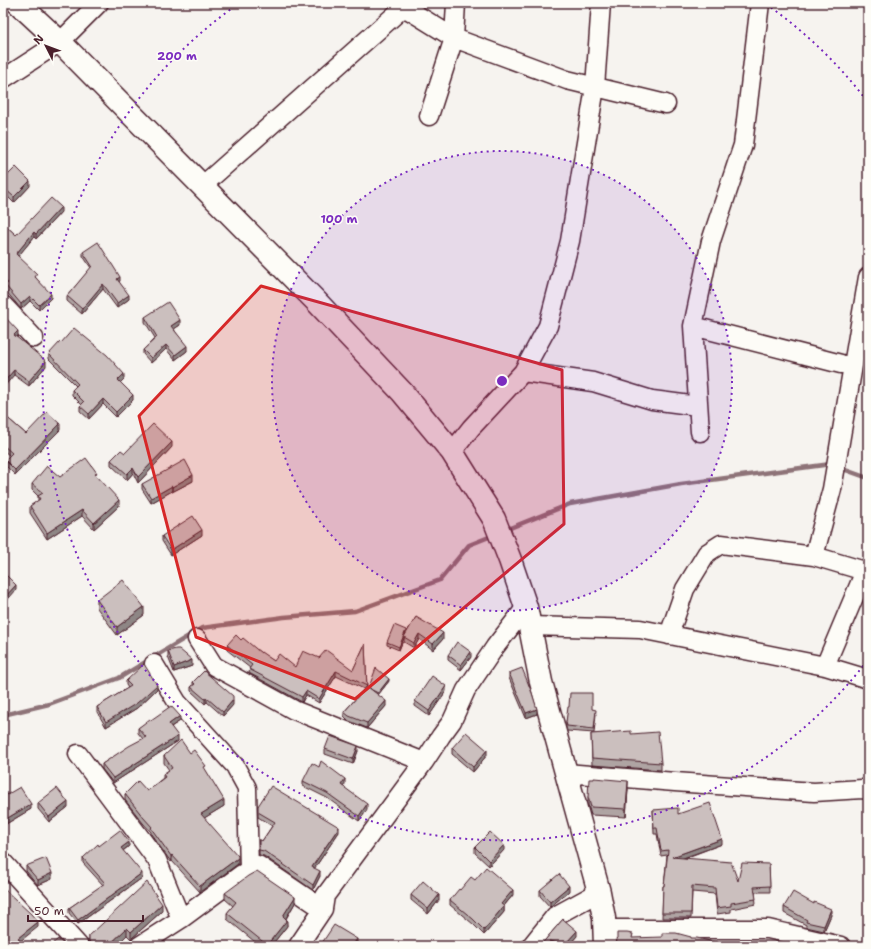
<svg xmlns="http://www.w3.org/2000/svg" width="871" height="949" viewBox="0 0 871 949" font-family="'Shantell Sans',sans-serif">
<style>
.lines{fill:none;stroke-linecap:round;stroke-linejoin:round}
.stream{stroke:#8e7378;stroke-width:4.5}
.street-casing{stroke:#4a1f2b;stroke-width:21}
.secondary-casing{stroke:#4a1f2b;stroke-width:25}
.street{stroke:#fdfcf7;stroke-width:18}
.secondary{stroke:#fdfcf7;stroke-width:22}
.wall{fill:#afa4a3;stroke:#4a1f2b}
.shaded-wall{fill:#8e8685;stroke:#4a1f2b}
.building{fill:#cbbfbe;stroke:#4a1f2b}
.marked{fill:#d62828;fill-opacity:0.2;stroke:#d62828;stroke-width:3;stroke-linejoin:round}
.ring{fill:none;stroke:#7b2cbf;stroke-width:2;stroke-dasharray:2 4}
.centre{fill:#7b2cbf;stroke:#fdfcf7;stroke-width:2}
.ring-label{font-size:12px;text-anchor:middle;font-weight:bold;fill:#7b2cbf;stroke:#fdfcf7;stroke-width:3;stroke-linejoin:round;paint-order:stroke}
</style>
<rect width="100%" height="100%" fill="#f6f3ef"/>
<filter id="ink" filterUnits="userSpaceOnUse"><feTurbulence type="fractalNoise" baseFrequency=".025" numOctaves="2"/><feDisplacementMap in="SourceGraphic" scale="8" xChannelSelector="R" yChannelSelector="G"/><feConvolveMatrix kernelMatrix="1 2 1 2 8 2 1 2 1" color-interpolation-filters="sRGB"/></filter>
<g filter="url(#ink)">
<g class="lines">
<!-- stream -->
<path class="stream" d="M840,468L868,478
M505,530L570,504L681,484L831,464
M3,715L49,704L119,678L202,628L284,617L355,611L440,580L469,545L494,535"/>
<defs>
<path id="street" d="M401,3L404,7L454,38L567,80L666,104
M3,79L60,42L99,3
M429,116L454,38L456,3
M202,186L404,7
M3,305L34,338
M693,326L841,364
M523,372L593,382L652,400L698,406
M700,432L693,326L711,241L743,145L760,3
M452,452L471,428L523,372L548,326L570,241L595,87L601,3
M814,556L832,489L868,277
M530,626L640,629L825,666L868,679
M669,635L685,589L707,553L721,544L814,556L868,572
M197,639L214,666L294,710L424,762
M154,664L177,702L235,766L247,788L249,870
M825,666L865,571
M78,754L157,860L181,919
M566,773L675,782L814,792L862,789L868,790
M3,862L79,946
M604,929H768L841,946
M139,946L181,919L242,874L258,865L323,909
M298,946L323,909L325,896L424,762L441,736L452,721L466,690L495,647L526,607
M531,946L555,916L599,892"/>
<path id="secondary" d="M18,3L60,42L315,300L402,392L452,452L494,519L510,560L526,607L541,682L599,892L604,918L605,946"/>
</defs>
<!-- street casing -->
<use href="#street" class="street-casing"/>
<!-- secondary casing -->
<use href="#secondary" class="secondary-casing"/>
<!-- street -->
<use href="#street" class="street"/>
<!-- secondary -->
<use href="#secondary" class="secondary"/>
</g>
<!-- wall -->
<path class="wall" d="M3,180L30,186L14,203L3,192Z
M61,212L36,239L34,237L18,256L37,279L51,298L39,310L30,301L21,309L5,290V286L3,284V223L16,235Z
M83,252L120,281L119,282L129,299L117,308L103,289L82,314L67,301V296L91,268L83,256Z
M3,315L18,336L17,338L46,366L29,386L14,375Z
M145,317L180,325L174,329L187,351L175,360L166,349L151,363L143,354V350L155,338L145,322Z
M49,354L124,379L120,383L133,400L116,417L103,404L89,419L80,411V406L82,405L72,395V390L76,386L49,359Z
M3,414L26,434L60,430L15,475L5,465V460L10,456L3,450Z
M172,447L138,483L133,473L127,480L111,465V460L125,453Z
M97,476L119,506L94,529L82,516L47,539L30,513V506L38,501V496L32,490V484L60,477Z
M193,481L172,492V491L151,503L142,489V484Z
M202,535L171,555L162,541V536Z
M97,600L144,615L117,635L97,608Z
M416,617L443,639L433,650L419,639L414,648L404,642V638L399,650L387,645V642L406,633Z
M241,640L274,661L295,667L319,658L353,670L365,644L367,689L369,687L389,681L378,695L386,706L367,728L349,721L344,716V712L364,689L336,676L319,703L306,695L302,702L249,673L250,668L227,650V645Z
M168,651L192,666L174,672L168,657Z
M448,655L471,657L461,670L448,660Z
M509,673L537,714L526,718L509,678Z
M126,681L157,689L137,708L106,727L97,712V707L128,688L126,685Z
M193,682L233,705L223,716L207,702L205,704L191,691V687L193,685Z
M446,691L429,716L415,706V701Z
M569,707L592,709L596,714L594,733L567,731L566,727V722Z
M151,720L180,721L171,727L178,741L113,783L102,769V764L143,739L138,733V728Z
M591,734H631L661,763V770L592,765Z
M452,748L487,755L473,772L452,754Z
M325,749L358,751L353,764L325,754Z
M190,753L206,771L224,806L204,818L238,864L200,892L172,861L171,862L151,834V832L143,823L125,800V794L147,791L163,778V774L169,770L164,763V756Z
M594,779L628,789L626,817L591,815L588,805V797Z
M303,781L345,784L343,787L367,810L359,821L327,798L303,786Z
M3,797L31,809L6,824L3,819Z
M38,803L68,807L49,822L38,809Z
M258,806L339,832L314,869L320,876L313,890L264,856L259,855V840L262,841L272,826L258,817Z
M653,810L678,814L722,844L685,858L738,881L769,864L770,892H755L756,904L731,909V912L717,914L715,894L692,892L691,918H662L663,886H664L667,855L661,856L657,834H654Z
M99,846H129L123,851L142,878L78,924L69,913V908L103,885L83,863V858Z
M475,847L504,850L489,866L475,853Z
M26,866L52,879L38,885L26,871Z
M475,880L513,895L504,906V912L484,935L473,924L450,905V900L460,890Z
M540,890L569,891L550,907L540,896Z
M225,893L295,903L286,919L287,926L271,946H260L227,919V913L233,906L225,899Z
M411,895L439,900L428,914L411,900Z
M784,907L831,915L824,931L806,927V925L784,913Z
M162,911L131,939L127,935L116,946H89V936Z
M563,919L577,936L568,946H540Z"/>
<!-- shaded-wall -->
<path class="shaded-wall" d="M30,181V186L14,203V197Z
M61,207V212L36,239V234Z
M34,232V237L16,259V254Z
M120,277V281L117,283V279Z
M103,284V289L82,314V309Z
M51,294V298L39,310V305Z
M129,295V299L117,308V303Z
M30,296V301L21,309V304Z
M180,320V325L171,331V326Z
M18,331V336L14,340V335Z
M166,345V349L151,363V358Z
M187,346V351L175,360V355Z
M46,361V366L29,386V381Z
M14,370V375L3,388V383Z
M124,374V379L118,385V380Z
M133,395V400L116,417V412Z
M103,399V404L89,419V414Z
M60,424V430L15,475V470Z
M172,442V447L138,483V477Z
M133,468V473L127,480V474Z
M193,475V481L172,492V487Z
M172,486V491L151,503V498Z
M119,500V506L94,529V523Z
M82,510V516L47,539V533Z
M202,530V535L171,555V550Z
M16,585V590L3,605V599Z
M144,607V615L117,635V627Z
M406,630V633L404,637V638L399,650V647Z
M443,633V639L433,650V644Z
M419,634V639L414,648V643Z
M471,652V657L461,670V665Z
M192,660V666L174,672V667Z
M336,671V676L319,703V699Z
M389,679V681L378,695V693Z
M157,685V689L137,708L106,727V722Z
M446,686V691L429,716V711Z
M306,691V695L302,702V697Z
M207,698V702L205,704V699Z
M233,700V705L223,716V712Z
M386,701V706L367,728V723Z
M537,709V714L526,718V713Z
M180,716V721L169,728V724Z
M178,736V741L113,783V778Z
M358,746V751L353,764V759Z
M487,750V755L473,772V767Z
M345,779V784L341,790V785Z
M628,781V789L626,817V809Z
M224,800V806L201,820V814Z
M68,802V807L49,822V817Z
M31,804V809L6,824V819Z
M367,804V810L359,821V816Z
M339,827V832L312,872V867Z
M722,839V844L672,862V857Z
M129,842V846L121,852V848Z
M504,845V850L489,866V861Z
M172,855V861L171,862V856Z
M238,858V864L200,892V886Z
M320,871V876L313,890V885Z
M52,873V879L38,885V880Z
M142,873V878L78,924V920Z
M569,886V891L550,907V902Z
M513,890V895L501,909V904Z
M439,895V900L428,914V909Z
M295,897V903L283,923V916Z
M162,904V911L131,939V932Z
M504,906V912L484,935V930Z
M831,909V915L824,931V926Z
M287,920V926L271,946H267V945Z
M38,922V927L18,943V938Z
M127,928V935L116,946H108Z
M577,931V936L568,946H565V944Z
M357,939V944L355,946H352Z"/>
<!-- building -->
<path class="building" d="M16,167L30,181L14,197L3,187V180Z
M51,198L61,207L36,234L34,232L16,254L37,274L35,277L51,294L39,305L30,296L21,304L5,285L8,283L3,279V223L16,235Z
M98,242L120,277L117,279L129,295L117,303L103,284L82,309L67,296L92,266L83,252Z
M168,302L180,320L171,326L187,346L175,355L166,345L151,358L143,350L157,337L145,317Z
M3,315L18,331L14,335L46,361L29,381L14,370L3,383Z
M74,328L107,355L124,374L118,380L133,395L116,412L103,399L89,414L80,406L84,402L72,390L78,384L49,354L60,342L61,343Z
M47,412L60,424L15,470L5,460L12,453L3,445V414L26,434Z
M153,424L172,442L138,477L133,468L127,474L111,460L121,450L125,453Z
M86,458L97,473L95,474L119,500L94,523L82,510L47,533L30,506L40,499L38,496L43,493L32,484L47,466L60,477Z
M185,460L193,475L172,487V486L151,498L142,484Z
M193,516L202,530L171,550L162,536Z
M3,572L16,585L3,599Z
M123,580L144,607L117,627L97,600Z
M416,617L443,633L433,644L419,634L414,643L404,637Z
M394,625L406,630L399,647L387,642Z
M236,635L241,640L243,638L261,653V652L274,661L279,654L295,667L303,651L319,658L326,650L353,670L365,644L367,689L368,687L386,701L367,723L349,716L344,712L367,686L336,671L319,699L306,691L302,697L249,669L252,665L227,645Z
M457,642L471,652L461,665L448,655Z
M176,649H179L192,660L174,667L168,651Z
M144,664L157,685L137,703L106,722L97,707L131,686L126,681Z
M376,668L389,679L378,693L372,690L369,687Z
M522,668L532,693L537,709L526,713L509,673Z
M204,671L233,696V700L223,712L207,698L205,699L191,687L195,684L193,682Z
M432,676L446,686L429,711L415,701Z
M570,693H592V709L596,710L594,729L567,726L566,722L568,707H569Z
M171,706L180,716L169,724L178,736L113,778L102,764L129,746L146,737L138,728L150,719L151,720Z
M631,731V734L658,732L661,763L592,758L591,734Z
M466,732L487,750L473,767L452,748Z
M330,736L358,746L353,759L325,749Z
M181,740L190,753L194,750L206,766L204,767L224,800L201,814L238,856V858L200,886L172,855L171,856L151,828L152,827L143,817L125,794L138,781L147,791L165,777L163,774L172,768L164,756Z
M321,761L345,779L341,785L367,804L359,816L327,793L303,781L312,763L319,767Z
M594,778L628,781L626,809L591,807L588,797L589,779H594Z
M271,786L339,827L312,867L320,871L313,885L264,851L259,850V840L262,841L275,822L258,812V806Z
M20,787L31,804L6,819L3,814V797Z
M57,788L68,802L49,817L38,803Z
M710,803L722,839L672,857L731,862L738,881L742,863L769,864L770,886L754,887L756,899L731,903V906L717,908L715,888L692,886L691,913H662L663,886H664L668,850L661,851L657,828H654L653,810L678,808V814Z
M120,830L129,842L121,848L142,873L78,920L69,908L105,883L83,858L98,844L99,846Z
M490,832L504,845L489,861L475,847Z
M46,858L52,873L38,880L26,866Z
M486,867L513,890L501,904L504,906L484,930L473,919L450,900L459,889L460,890L471,877L475,880Z
M257,871L295,897L283,916L287,920L267,945L227,913L236,902L225,893L248,876Z
M559,874L569,886L550,902L540,890Z
M423,881L439,895L428,909L411,895Z
M147,882L162,904L131,932L127,928L108,946H93L89,941V936Z
M3,888L31,914L38,922L18,938L27,946H3Z
M793,892L814,904V902L831,909L824,926L806,922L807,920L784,907Z
M563,919L577,931L565,944L549,941L555,946H540Z
M334,925L357,939L352,946H320Z
M617,933H627L633,934L632,938L662,937V933H676L691,937V938H697L722,944V946H616L617,939Z
M58,939L66,946H50Z
M387,943L391,946H385Z"/>
</g>
<!-- marked area -->
<path class="marked" d="M261,286L562,370L564,524L355,699L196,637L139,416Z"/>
<!-- distance rings -->
<circle cx="502" cy="381" r="230" fill="#7b2cbf" fill-opacity=".12"/>
<g class="ring">
<circle cx="502" cy="381" r="230"/>
<path d="M867 661A460 460 0 1 1 238 4M766 4A460 460 0 0 1 867 101"/>
</g>
<circle cx="502" cy="381" r="6" class="centre"/>
<g class="ring-label">
<text x="177" y="60">200 m</text>
<text x="339" y="223">100 m</text>
</g>
<!-- margin -->
<rect width="871" height="949" fill="none" stroke="#fdfcf7" stroke-width="16"/>
<rect x="8" y="8" width="855" height="933" fill="none" stroke="#4a1f2b" stroke-width="1.5" filter="url(#ink)"/>
<!-- north arrow -->
<g transform="translate(46 46) rotate(312)" stroke="#fdfcf7" stroke-width="3" paint-order="stroke">
<path d="M0-3L7 15L0 10L-7 15Z" fill="#4a1f2b"/>
<text y="-6" font-size="11" font-weight="bold" text-anchor="middle" fill="#4a1f2b">N</text>
</g>
<!-- scale -->
<path d="M28 915v6h115v-6" fill="none" stroke="#4a1f2b" stroke-width="2"/>
<text x="34" y="915" font-size="12" fill="#4a1f2b" stroke="#fdfcf7" stroke-width="3" paint-order="stroke">50 m</text>
</svg>
